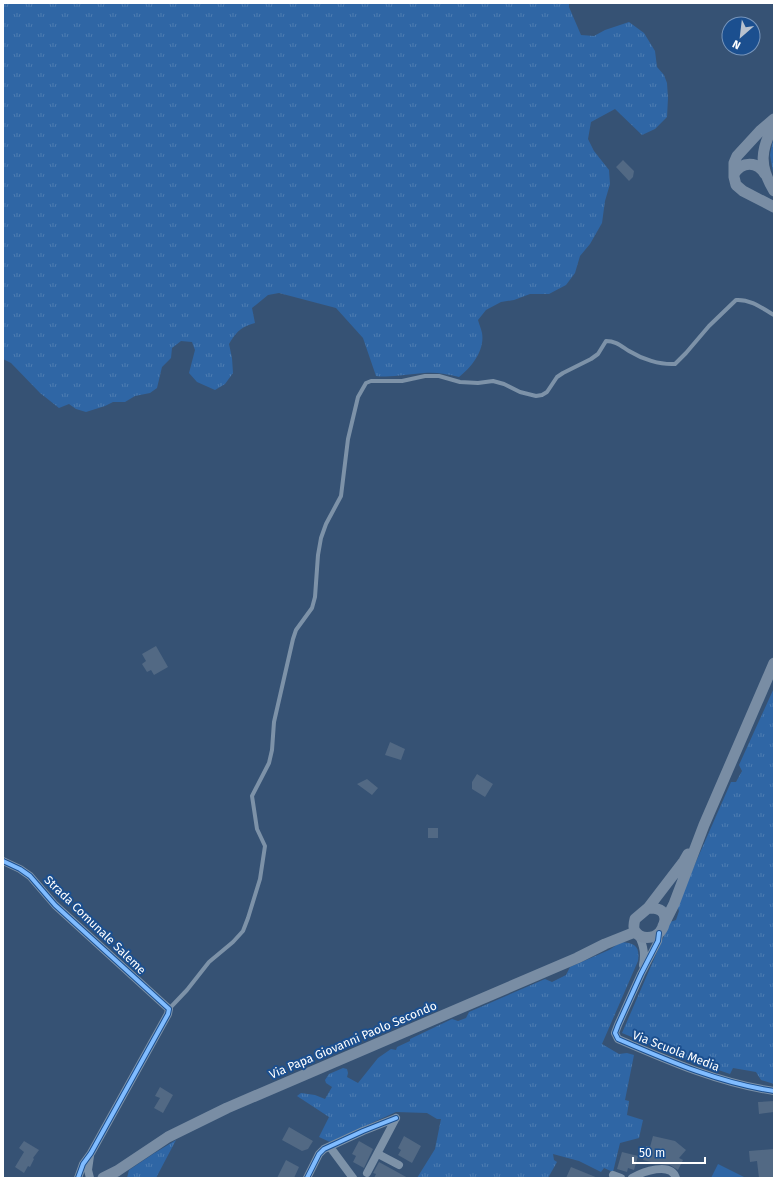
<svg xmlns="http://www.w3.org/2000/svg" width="777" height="1181" viewBox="0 0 777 1181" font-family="'Fira Sans',sans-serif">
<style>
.grass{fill:url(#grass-tufts)}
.green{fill:#2f66a5}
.building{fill:#526984}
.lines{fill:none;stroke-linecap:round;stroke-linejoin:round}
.service{stroke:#7d92a8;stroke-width:4}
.minor{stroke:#7d92a8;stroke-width:8}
.secondary{stroke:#798da4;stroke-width:11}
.cycleway-casing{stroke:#1b4f8f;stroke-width:6}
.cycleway{stroke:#80bcff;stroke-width:4}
.labels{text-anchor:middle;stroke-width:4;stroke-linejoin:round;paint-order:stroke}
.street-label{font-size:12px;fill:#fff;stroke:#1b4f8f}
</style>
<defs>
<pattern id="grass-tufts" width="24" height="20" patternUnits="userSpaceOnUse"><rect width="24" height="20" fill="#2f66a5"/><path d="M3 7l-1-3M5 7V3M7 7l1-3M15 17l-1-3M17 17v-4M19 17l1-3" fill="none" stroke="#4e7db2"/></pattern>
</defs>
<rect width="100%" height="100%" fill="#365274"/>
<!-- grass -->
<path class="grass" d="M3,3H569V7L581,35L594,36L605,30L629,22L644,33L655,51L657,67L664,75L667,83L668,98L667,117L655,129L642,135L615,109L591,122L588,139L594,151L609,170L610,184L605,201L602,223L590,244L580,256L575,273L566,285L549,294H530L514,300L501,302L486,310L478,320C479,324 481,328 482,333C485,350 472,367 459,377C447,374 436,372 424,373C407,374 392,378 376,376L363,338L336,308L279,293L268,295L252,308L255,323C241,327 237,331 229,344L232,358L233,373L225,384L215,390L197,382L189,373L195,350L192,342L181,341L172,348L171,358L162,367L157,388L150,393L135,396L125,402H113L105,406L86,412L76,409L69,404L59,408L40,393L11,363L3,359Z
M774,135V178L770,155Z
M774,688V1084L761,1080L756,1072L733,1068L730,1074L678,1056L622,1033L670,922L676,920L679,911L677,905L731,782H736L742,771L739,765Z
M621,942C635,943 640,946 638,961L602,1044L619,1054L627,1053L634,1055L625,1100L629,1101L627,1115L643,1120L639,1138L620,1143L613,1172L604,1168L601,1172L579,1161L553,1154L554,1160L557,1162L548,1178H417L435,1149L441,1119H437L427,1113L396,1112L330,1142L319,1137L329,1117L297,1096L301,1093L315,1095L325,1099L332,1087L326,1083L325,1080L329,1074L343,1068L347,1069L348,1073L347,1077L358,1083L378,1058L391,1049L396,1050L397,1047L410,1041V1039L452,1019L458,1021L466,1018L469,1012L545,979L552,982L566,975L570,967L609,950Z
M176,1140L156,1178H127L129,1170L153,1154Z"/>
<!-- green -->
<path class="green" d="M718,1164L746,1178H711Z"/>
<!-- building -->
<path class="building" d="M623,160L634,171L633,177L629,181L616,167Z
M156,646L168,667L154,675L151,670L147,672L142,664L146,661L142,654Z
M390,742L405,749L401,760L385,755Z
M477,774L493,784L485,797L472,789V782Z
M367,779L378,788L372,795L357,784Z
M428,828H438V838H428Z
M160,1087L173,1095L163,1113L154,1108L160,1098L155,1096Z
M774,1101V1112L759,1114L758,1102Z
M289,1127L313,1141L308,1149L302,1151L282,1140Z
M404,1136L421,1146L412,1163L398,1155L401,1150L398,1148Z
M653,1136L675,1141L686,1150L679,1158L683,1160L678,1170L670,1165L659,1164L643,1160L646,1146L650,1147Z
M24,1141L39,1150L33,1158L34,1159L30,1167L28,1166L24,1173L15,1167L24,1152L19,1148Z
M359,1141L373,1149L364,1168L353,1162L356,1156L352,1154Z
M774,1149V1178H759L757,1161L750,1162L749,1151Z
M622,1152L638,1156L634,1170L628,1168L627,1172L617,1169Z
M286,1160L299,1167L294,1178H277Z
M379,1162L408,1178H374L376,1174L373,1173Z
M571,1167L598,1178H566Z"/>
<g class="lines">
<!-- service -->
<path class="service" d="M169,1009L187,990L209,962L233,942L243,931L248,918L260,879L265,846L257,829L252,796L269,763L272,750L274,722L293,639L296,630L312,608L315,597L318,555L321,538L326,524L341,496L348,439L358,397L366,383L371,381H402L425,376H439L460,382L478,383L493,381L504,384L520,392L536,396L542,395L547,392L557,377L563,373L591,359L598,354L606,341C616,341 621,346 629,351C642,359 660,365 675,364L686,353L709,326L736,300C750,299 762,308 774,315"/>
<!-- minor -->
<path class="minor" d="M3,861L20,869L30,876L55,905L169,1009L168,1014L91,1153L83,1164L78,1178
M659,933L658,941L641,974L618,1025L615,1033L618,1039C669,1061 719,1083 774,1091
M639,936C644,947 645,954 643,965
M330,1147L353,1178
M378,1154L399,1165
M90,1156L88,1170L90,1178
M367,1173L396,1118
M613,1175L621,1178
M307,1178L319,1154L324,1149L363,1131L396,1118
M632,1178C642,1172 671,1161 676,1178"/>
<!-- secondary -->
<path class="secondary" d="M774,119L760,131L737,156L734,163V177L736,185L743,191L774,207
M774,125C760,150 759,166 774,191
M734,174C742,161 757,161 765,174
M648,908L684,861L688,854
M648,908C652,908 656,908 660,910C668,914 665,926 660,932C654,939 640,940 635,931C633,928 634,923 635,919Z
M663,926L674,904L704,825L774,663
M103,1178L117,1171L168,1137L227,1108L577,958L605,944L635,932"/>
<defs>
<path id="cycleway" d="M3,861L20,869L30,876L55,905L169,1009L168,1014L91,1153L83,1164L78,1178
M659,933L658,941L641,974L618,1025L615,1033L618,1039C669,1061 719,1083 774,1091
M307,1178L319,1154L324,1149L363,1131L396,1118"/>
</defs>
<!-- cycleway casing -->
<use href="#cycleway" class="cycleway-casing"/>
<!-- cycleway -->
<use href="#cycleway" class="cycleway"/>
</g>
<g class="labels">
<!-- street labels -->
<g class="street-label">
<text transform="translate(95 925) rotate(44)" y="4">Strada Comunale Saleme</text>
<text transform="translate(353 1040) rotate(-23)" y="4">Via Papa Giovanni Paolo Secondo</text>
<text transform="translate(676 1051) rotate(21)" y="4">Via Scuola Media</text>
</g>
</g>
<!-- border -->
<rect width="777" height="1181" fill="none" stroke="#ffffff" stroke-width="8"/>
<!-- north arrow -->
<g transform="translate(741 36) rotate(208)"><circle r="19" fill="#1b4f8f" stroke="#7695bc"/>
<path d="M0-3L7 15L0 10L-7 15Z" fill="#b9c2ce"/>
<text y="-6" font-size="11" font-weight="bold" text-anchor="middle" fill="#ffffff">N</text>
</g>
<!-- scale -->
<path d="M633 1157v6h72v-6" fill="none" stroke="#ffffff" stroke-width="2"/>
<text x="639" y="1157" font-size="12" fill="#ffffff" stroke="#1b4f8f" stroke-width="3" paint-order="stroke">50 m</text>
</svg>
